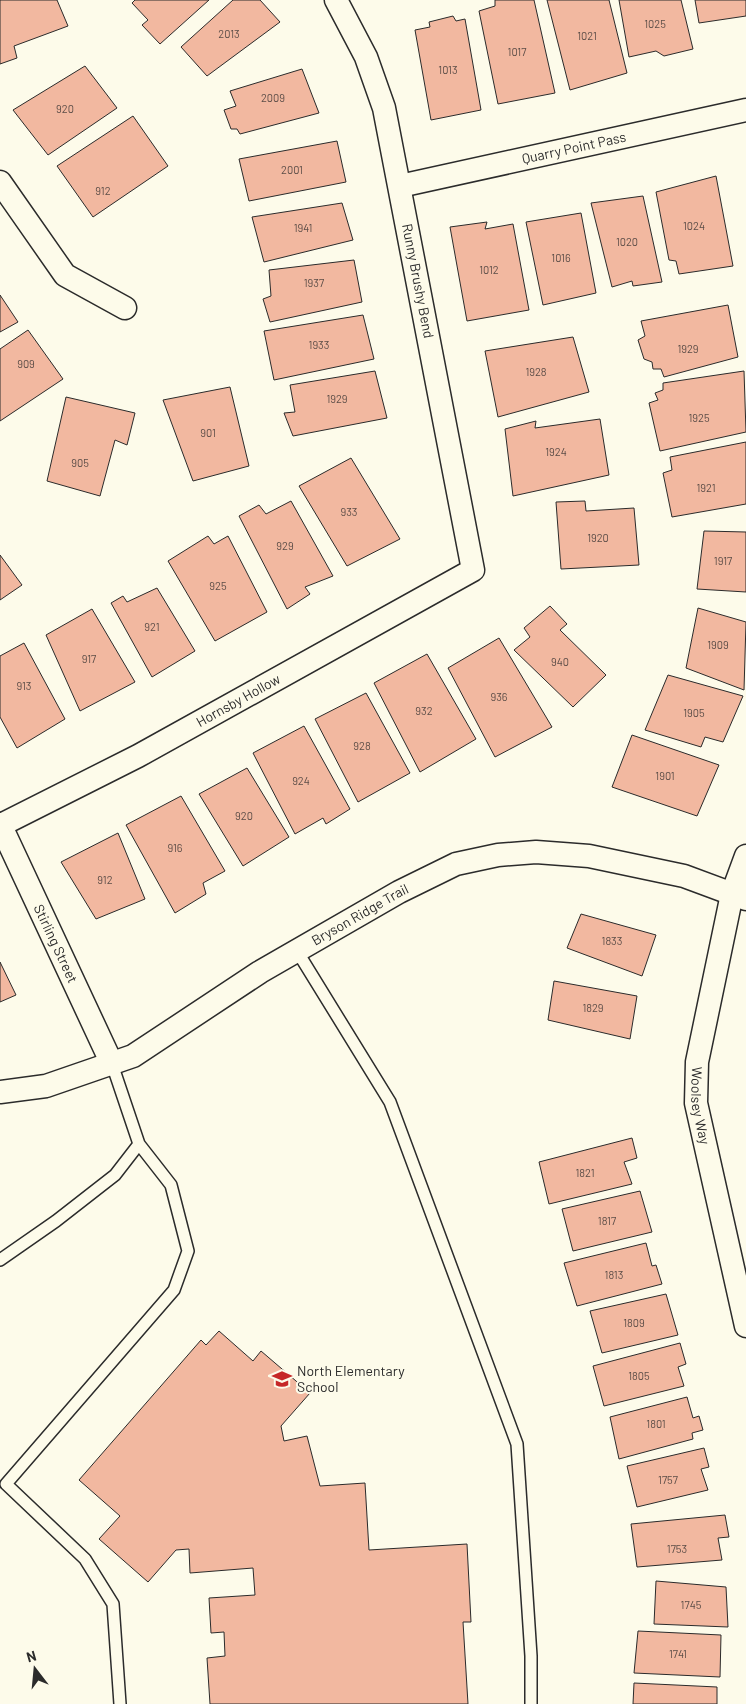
<svg xmlns="http://www.w3.org/2000/svg" width="746" height="1704" viewBox="0 0 746 1704" font-family="Barlow,sans-serif">
<style>
.building{fill:#f2b8a0;stroke:#2b2b2b}
.lines{fill:none;stroke-linecap:round;stroke-linejoin:round}
.service-casing{stroke:#2b2b2b;stroke-width:14}
.minor-casing{stroke:#2b2b2b;stroke-width:25}
.service{stroke:#fdfbea;stroke-width:11}
.minor{stroke:#fdfbea;stroke-width:22}
.labels{text-anchor:middle;stroke-width:4;stroke-linejoin:round;paint-order:stroke}
.number-label{font-size:11px;fill:#5d4e48}
.street-label{font-size:14px;fill:#2b2b2b;stroke:#fdfbea}
.poi-label{font-size:14px;fill:#2b2b2b;stroke:#fdfbea;text-anchor:start}
</style>
<rect width="100%" height="100%" fill="#fdfbea"/>
<!-- building -->
<path class="building" d="M0,0H57L68,26L14,46L17,58L0,64Z
M135,0H209L160,44L142,25L148,20L132,3Z
M233,0H260L280,22L207,76L181,47Z
M495,0H534L555,93L498,104L479,11L495,6Z
M547,0H609L627,73L570,90Z
M619,0H681L693,49L664,56L656,51L629,57Z
M695,0H746V16L699,23Z
M453,16L456,21L465,19L481,110L431,120L415,30L430,27L429,22Z
M85,66L117,108L48,155L13,110Z
M302,69L319,113L240,134L237,129H231L224,110L236,106L230,91Z
M133,116L168,166L93,217L57,166Z
M337,141L346,182L249,201L239,159Z
M716,176L733,266L679,274L676,261L669,260L656,192Z
M643,196L662,282L633,286L632,281L612,287L591,203Z
M342,203L353,240L264,262L252,217Z
M581,213L596,293L543,305L526,222Z
M487,222L485,229L513,224L529,310L467,321L450,227Z
M354,260L362,302L270,322L263,299L271,296L269,270Z
M0,295L18,322L0,332Z
M728,305L738,357L664,377L661,369H653L652,362L644,359L638,340L645,336L641,321Z
M363,315L374,359L274,380L264,331Z
M28,330L63,379L0,421V349Z
M573,337L589,392L498,417L485,351Z
M375,371L387,418L293,436L284,413L295,412L290,385Z
M744,371L746,432L660,451L649,403L658,400L655,393L663,390V383Z
M230,387L249,466L193,481L163,400Z
M66,397L135,413L127,445L115,440L100,496L47,481Z
M600,419L609,475L513,496L505,429L536,421L535,428Z
M746,442V504L672,517L663,473L672,470L670,457Z
M351,458L400,539L347,566L299,486Z
M291,501L333,576L305,587L310,594L287,609L239,516L259,505L266,514Z
M585,501L586,511L634,508L639,565L561,569L556,502Z
M704,531L746,532V592L697,589Z
M208,536L214,544L228,536L267,612L215,641L168,561Z
M0,555L22,585L0,600Z
M157,588L195,651L152,677L111,603L123,596L127,602Z
M550,606L567,624L560,630L606,675L573,707L514,650L530,637L524,628Z
M698,608L746,622L744,690L686,668Z
M92,609L135,682L80,711L46,635Z
M499,638L552,727L495,757L448,668Z
M24,643L65,719L17,748L0,717V656Z
M427,654L476,739L420,772L374,683Z
M668,675L743,696L723,742L705,737L701,747L645,730Z
M366,693L410,773L358,802L315,719Z
M304,726L350,809L326,824L323,818L295,834L253,753Z
M632,735L719,765L697,816L612,787Z
M247,768L289,837L243,866L199,794Z
M181,796L225,871L203,883L206,894L175,913L126,825Z
M118,833L145,899L96,919L61,862Z
M581,914L656,935L642,976L567,948Z
M0,962L16,995L0,1002Z
M554,981L637,996L630,1039L548,1020Z
M632,1138L637,1158L624,1162L632,1184L549,1204L539,1162Z
M640,1191L652,1232L573,1251L562,1209Z
M646,1243L652,1266L656,1265L662,1284L577,1306L564,1263Z
M666,1294L678,1335L602,1353L590,1311Z
M219,1331L253,1361L261,1351L310,1393L281,1426L284,1441L307,1436L320,1486L365,1483L369,1550L467,1544L471,1622H463L468,1704H210L207,1658L225,1656L224,1632L211,1633L209,1598L255,1595L253,1568L190,1573L189,1549L176,1550L148,1582L99,1539L120,1516L79,1480L201,1340L206,1345Z
M680,1343L686,1364L678,1367L684,1386L604,1406L593,1366Z
M687,1397L693,1418L699,1416L703,1430L692,1433L693,1439L619,1459L610,1417Z
M704,1448L709,1467L701,1469L708,1490L637,1507L627,1466Z
M725,1515L729,1537L718,1538L722,1560L637,1567L631,1524Z
M656,1581L726,1587L728,1627L654,1624Z
M638,1631L721,1635L720,1677L634,1673Z
M634,1683L717,1687V1704H633Z"/>
<g class="lines">
<defs>
<path id="service" d="M297,951L390,1102L517,1444L531,1656V1704
M112,1064L139,1144L171,1185L188,1251L174,1290L6,1484L85,1559L113,1604L120,1704
M0,1260L56,1221L115,1175L139,1144"/>
<g id="minor">
<path d="M0,182L65,275L125,308"/>
<path id="s1" d="M400,186L746,110"/>
<path id="s2" d="M0,824L112,1064"/>
<path id="s3" d="M1,825L138,756L473,570L384,108L366,57L336,0"/>
<path id="s4" d="M746,856L732,894L697,1062L696,1103L746,1326"/>
<path id="s5" d="M0,1092L46,1086L133,1056L260,972L399,892L456,864L498,855L536,852L589,856L684,876L746,899"/>
</g>
</defs>
<!-- service casing -->
<use href="#service" class="service-casing"/>
<!-- minor casing -->
<use href="#minor" class="minor-casing"/>
<!-- service -->
<use href="#service" class="service"/>
<!-- minor -->
<use href="#minor" class="minor"/>
</g>
<!-- icons -->
<defs>
<symbol id="school-bare" viewBox="-9 -9 18 18"><path d="M0-5L7-2L0 1L-7-2ZM-4 1L0 2.5L4 1V4Q0 6-4 4Z" fill="#c62828" stroke="#fdfbea" stroke-width="2.5" paint-order="stroke"/></symbol>
</defs>
<g fill-rule="evenodd">
<use href="#school-bare" x="268" y="1365" width="28" height="28"/>
</g>
<g class="labels">
<!-- number labels -->
<g class="number-label">
<text x="655" y="28">1025</text>
<text x="229" y="38">2013</text>
<text x="587" y="40">1021</text>
<text x="517" y="56">1017</text>
<text x="448" y="74">1013</text>
<text x="273" y="102">2009</text>
<text x="65" y="113">920</text>
<text x="292" y="174">2001</text>
<text x="103" y="195">912</text>
<text x="694" y="230">1024</text>
<text x="303" y="232">1941</text>
<text x="627" y="246">1020</text>
<text x="561" y="262">1016</text>
<text x="489" y="274">1012</text>
<text x="314" y="287">1937</text>
<text x="319" y="349">1933</text>
<text x="688" y="353">1929</text>
<text x="26" y="368">909</text>
<text x="536" y="376">1928</text>
<text x="337" y="403">1929</text>
<text x="699" y="422">1925</text>
<text x="208" y="437">901</text>
<text x="556" y="456">1924</text>
<text x="80" y="467">905</text>
<text x="706" y="492">1921</text>
<text x="349" y="516">933</text>
<text x="598" y="542">1920</text>
<text x="285" y="550">929</text>
<text x="723" y="565">1917</text>
<text x="218" y="590">925</text>
<text x="152" y="631">921</text>
<text x="718" y="649">1909</text>
<text x="89" y="663">917</text>
<text x="560" y="666">940</text>
<text x="24" y="690">913</text>
<text x="499" y="701">936</text>
<text x="424" y="715">932</text>
<text x="694" y="717">1905</text>
<text x="362" y="750">928</text>
<text x="665" y="780">1901</text>
<text x="301" y="785">924</text>
<text x="244" y="820">920</text>
<text x="175" y="852">916</text>
<text x="105" y="884">912</text>
<text x="612" y="945">1833</text>
<text x="593" y="1012">1829</text>
<text x="585" y="1177">1821</text>
<text x="607" y="1225">1817</text>
<text x="614" y="1279">1813</text>
<text x="634" y="1327">1809</text>
<text x="639" y="1380">1805</text>
<text x="656" y="1428">1801</text>
<text x="668" y="1484">1757</text>
<text x="677" y="1553">1753</text>
<text x="691" y="1609">1745</text>
<text x="678" y="1658">1741</text>
</g>
<!-- street labels -->
<g class="street-label">
<text dy="5" stroke="none"><textPath href="#s1" startOffset="178">Quarry Point Pass</textPath></text>
<text transform="translate(418 281) rotate(79)" y="5">Runny Brushy Bend</text>
<text dy="5" stroke="none"><textPath href="#s3" startOffset="268">Hornsby Hollow</textPath></text>
<text dy="5" stroke="none"><textPath href="#s5" startOffset="406">Bryson Ridge Trail</textPath></text>
<text dy="5" stroke="none"><textPath href="#s2" startOffset="132">Stirling Street</textPath></text>
<text dy="5" stroke="none"><textPath href="#s4" startOffset="256">Woolsey Way</textPath></text>
</g>
<!-- poi labels -->
<g class="poi-label">
<text x="297" y="1376">North Elementary<tspan x="297" dy="16">School</tspan></text>
</g>
</g>
<!-- north arrow -->
<g transform="translate(35 1669) rotate(344)" stroke="#fdfbea" stroke-width="4" paint-order="stroke">
<path d="M0-4L9 19L0 12L-9 19Z" fill="#2b2b2b"/>
<text y="-8" font-size="14" font-weight="bold" text-anchor="middle" fill="#2b2b2b">N</text>
</g>
</svg>
